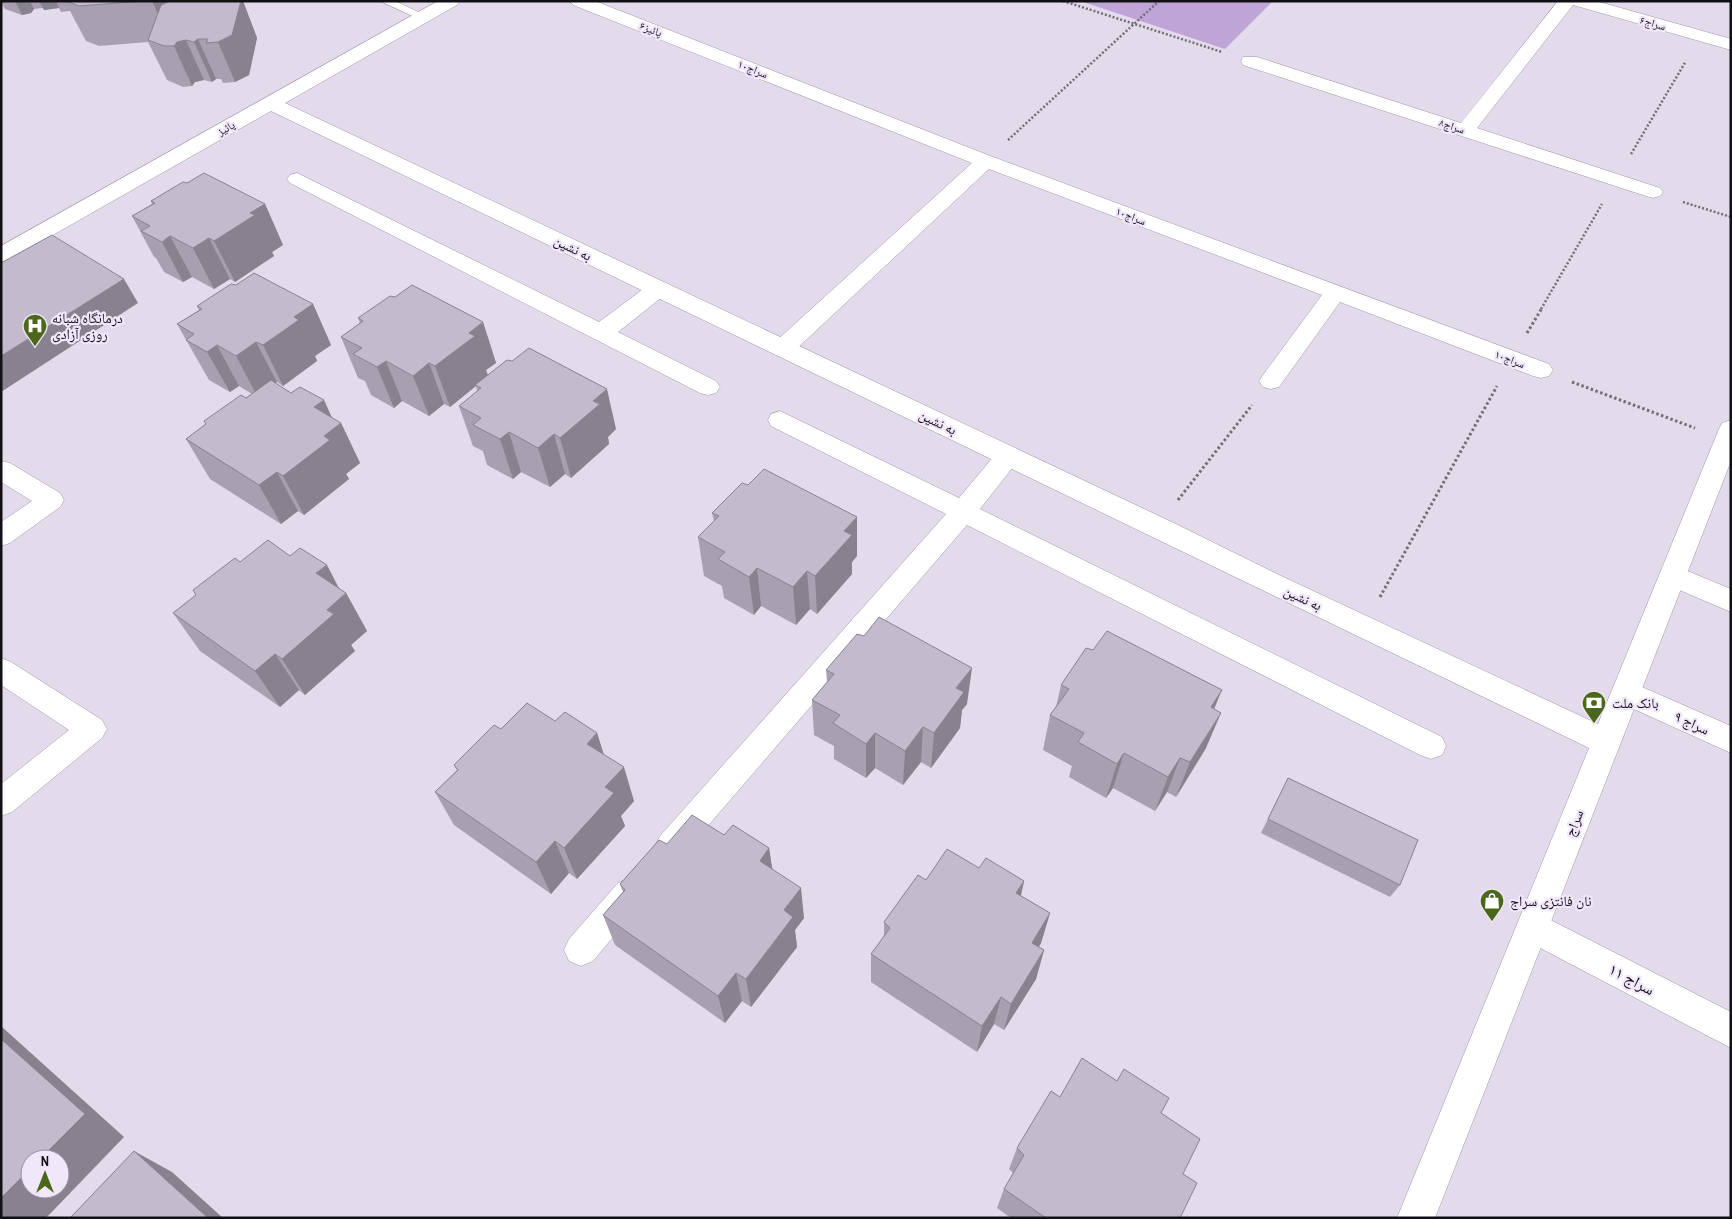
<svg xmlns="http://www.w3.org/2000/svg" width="1732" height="1219" viewBox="0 0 1732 1219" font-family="'Archivo Narrow','Noto Naskh Arabic',sans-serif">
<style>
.forest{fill:#bea4d7}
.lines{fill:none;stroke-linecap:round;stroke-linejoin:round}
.service-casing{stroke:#9d95a6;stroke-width:1}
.minor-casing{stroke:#9d95a6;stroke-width:1}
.tertiary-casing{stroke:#9d95a6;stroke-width:1}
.path-far1{stroke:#736d78;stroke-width:2.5;stroke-dasharray:2 2;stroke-linecap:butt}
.path{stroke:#736d78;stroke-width:3;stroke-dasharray:2.5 2.5;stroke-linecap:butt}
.service{fill:#fff;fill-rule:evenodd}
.minor{fill:#fff;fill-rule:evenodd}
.tertiary{fill:#fff;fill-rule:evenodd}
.wall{fill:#a8a0b0}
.shaded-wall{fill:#888290}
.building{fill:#c3bacd;stroke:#888290}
.labels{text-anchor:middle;stroke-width:4.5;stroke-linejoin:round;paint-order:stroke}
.far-street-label{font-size:11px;fill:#120f15;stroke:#f0e7fa}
.street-label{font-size:14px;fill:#120f15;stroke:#f0e7fa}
.poi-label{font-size:14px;fill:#120f15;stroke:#f0e7fa;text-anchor:start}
.near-street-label{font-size:16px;fill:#120f15;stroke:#f0e7fa}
</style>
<rect width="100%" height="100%" fill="#e3daec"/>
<!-- forest -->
<path class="forest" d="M1080,1H1273L1225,49Z"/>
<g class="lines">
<defs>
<path id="service" d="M380,1H395L429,17L427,19H419Z"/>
<path id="minor" d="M570,1H595L993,157L1549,364L1553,370L1549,376L1541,378L1533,376L1340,302L1279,387L1271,389L1263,387L1259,381L1263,375L1322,295L989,169L791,354L783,356L775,354L771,348L775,342L972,163L573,5Z
M1558,1H1596L1731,39V50L1573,5L1477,128L1660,188L1663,192L1660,196L1653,198L1646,196L1243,65L1241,61L1243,57H1257L1461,123Z
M297,173L599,322L650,284L658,282L666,284L669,289L666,294L618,332L716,381L720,387L716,393L708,395L700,393L290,183L287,179L290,175Z
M780,411L959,498L999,450L1008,447L1017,450L1020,456L1017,462L980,509L1442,737L1446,746L1442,755L1431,759L1420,755L967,525L682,856L671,860L660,856L655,846L660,836L946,514L771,426L768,420L771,414Z
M1,461L10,463L60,493L64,500L60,507L10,543L1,546V522L32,501L1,482Z
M1673,565L1731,589V612L1663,583L1660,576L1663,569Z
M1,658L11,662L102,720L107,729L102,738L12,812L1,816V784L69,730L1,685Z
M1626,680L1731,726V753L1616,701L1612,692L1616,683Z
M629,879L640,883L645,894L640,905L593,961L581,966L569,961L564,950L569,939L618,883Z
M1533,911L1731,1012V1048L1521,938L1517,927L1521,916Z"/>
<path id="tertiary" d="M438,1H460L457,5L285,103L1176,524L1279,575L1598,724L1719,429L1722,423L1731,420V461L1435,1218H1397L1589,748L271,111L9,260L1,262V246Z"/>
</defs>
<!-- service casing -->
<use href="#service" class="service-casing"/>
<!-- minor casing -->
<use href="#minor" class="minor-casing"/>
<!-- tertiary casing -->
<use href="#tertiary" class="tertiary-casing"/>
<!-- path-far1 -->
<path class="path-far1" d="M1063,1L1222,52
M1008,140L1159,1
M1631,154L1686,61
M1683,202L1731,217
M1541,309L1602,204"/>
<!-- path -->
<path class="path" d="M1527,333L1542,308
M1572,382L1695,428
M1178,500L1252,405
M1380,597L1497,386"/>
<!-- service -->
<use href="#service" class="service"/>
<!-- minor -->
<use href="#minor" class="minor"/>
<!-- tertiary -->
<use href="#tertiary" class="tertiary"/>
</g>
<!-- wall -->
<path class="wall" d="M1,1H243L257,38L249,75L235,82L223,83L221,79H216L212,82L204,80L195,82L192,86L183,87L167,80L148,42L99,46L86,41L70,11L61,12L59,8L44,10L43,8L34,9L31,13L22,15L5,9Z
M151,201L265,204L283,245L272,252L274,256L235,282L230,279L214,289L192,277L183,282L164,272L156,258L154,257L132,216L152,204Z
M313,304L331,345L315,356L317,361L283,386L277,382L275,383L291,393L324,400L332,418L341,423L360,463L346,474L349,479L304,515L298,511L281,524L210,479L186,439L206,424L204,421L246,398L252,394L239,386L230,392L209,380L177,324L199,310L197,306Z
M358,318L483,322L496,363L486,370L488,375L616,429L608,437L609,444L571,478L565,474L550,487L521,472L513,479L487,465L483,451L473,446L459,406L477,391L476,386L450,407L444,404L429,416L402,401L394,408L371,395L365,381L358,378L341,337L360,323Z
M712,513L857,556L852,562V574L817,614L810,609L796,625L761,606L754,615L724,598L722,586L704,576L698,537L714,521Z
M240,562L339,589L346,593L367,631L351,645L355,651L305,695L299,690L280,707L200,651L173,613Z
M826,670L967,704L962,710L960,728L931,768L921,762L903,785L875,768L866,778L834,759V746L814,735L812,700L827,682Z
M1061,685L1214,709L1206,748L1176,797L1167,792L1155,811L1113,788L1106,798L1069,777L1072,766L1043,750L1050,715L1056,707Z
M555,721L597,733L604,755L634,801L621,816L625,826L577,879L569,873L551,894L454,825L435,792L457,770L454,765L501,729Z
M1288,778L1400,885L1390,897L1261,833Z
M724,835L769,848L772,869L804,918L795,930L797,947L751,1007L742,1001L725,1023L615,945L603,915L623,892L620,884L667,844Z
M979,868L1024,881L1021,896L1050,913L1041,943L1039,947L1044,950L1036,979L1004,1030L994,1024L977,1052L871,982V954L884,936V922L926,880Z
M1060,1097L1161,1113L1183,1174L1180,1218H1011L997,1208L1004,1189L1013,1173L1009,1169L1017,1148Z"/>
<!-- shaded-wall -->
<path class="shaded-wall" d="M15,1H30L34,9L31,13L22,15Z
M39,1H56L59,8L44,10Z
M152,1H192L170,40Z
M241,1H243L257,38L249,75L235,82L218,42Z
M198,39L216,79L212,82L194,42Z
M186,40L204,80L195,82L192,86L174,46L177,42Z
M265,204L283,245L272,252L274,256L235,282L214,241L250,213Z
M170,236L192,277L183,282L162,242Z
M209,238L230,279L214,289L193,248Z
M124,279L138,303L1,392V356Z
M313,304L331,345L315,356L317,361L283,386L263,345L294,317Z
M483,322L496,363L486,370L488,376L475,385L476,386L450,407L435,366L469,333Z
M256,342L277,382L257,396L236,356Z
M217,345L239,386L230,392L207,352Z
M386,361L402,401L394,408L377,367Z
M429,363L444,404L429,416L413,376Z
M607,389L616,429L608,437L609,444L571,478L560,438L593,401Z
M324,400L336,427L341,423L360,463L346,474L349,479L304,515L283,476L324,436L314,407Z
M509,432L521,472L513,479L500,439Z
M554,434L565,474L550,487L538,448Z
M277,472L298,511L281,524L259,485Z
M857,517V556L852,562V574L817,614L815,576L844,531Z
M327,565L343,596L346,593L367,631L351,645L355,651L305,695L282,659L316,573Z
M757,568L761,606L754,615L749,577Z
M807,571L810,609L796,625L793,587Z
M275,654L299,690L280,707L255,671Z
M972,668L967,704L962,710L960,728L931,768L934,733L956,688Z
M1222,690L1207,726L1211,707Z
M1221,713L1206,748L1176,797L1190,762Z
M923,727L921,762L903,785L905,751Z
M597,733L608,768L587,744Z
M875,733V768L866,778V744Z
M1124,753L1113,788L1106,798L1117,764Z
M1180,758L1167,792L1155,811L1168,777Z
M624,767L634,801L621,816L625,826L577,879L564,848L605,787Z
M555,841L569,873L551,894L536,862Z
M769,848L774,880L760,861Z
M1024,881L1017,912L1016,893Z
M801,888L804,918L795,930L797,947L751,1007L746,979L784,910Z
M1050,913L1041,943L1024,972L1032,943Z
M1044,950L1036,979L1004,1030L1011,1004Z
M736,973L742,1001L725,1023L718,996Z
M1001,997L994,1024L977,1052L982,1026Z
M1,1026L124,1137L46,1218H1V1198L30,1169V1189H60V1159H40L1,1039Z
M134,1151L172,1172L223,1218H208Z"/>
<!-- building -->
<path class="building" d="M66,1H143L79,6Z
M170,1H241L232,35L218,42L206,43L208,39H198L194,42L186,40L177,42L174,46H164L148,40L161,5Z
M204,173L265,204L250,213L255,215L214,241L209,238L193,248L170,236L162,242L141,231L150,226L132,216L155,203L151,201L183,182L187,183Z
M52,235L124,279L1,356V263Z
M254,273L313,304L294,317L299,320L263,345L256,342L236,356L217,345L207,352L186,340L194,334L177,324L202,309L197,306L231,284L236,285Z
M412,285L483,322L469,333L475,336L435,366L429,363L413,376L386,361L377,367L353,354L362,348L341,337L363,321L358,318L390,296L395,297Z
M529,348L607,389L593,401L600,404L560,438L554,434L538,448L509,432L500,439L473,425L481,418L459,406L481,388L475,385L507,360L512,361Z
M271,380L291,393L300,387L324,400L314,407L341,423L324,436L330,440L283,476L277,472L259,485L186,439L206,424L204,421L241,395L246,398Z
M764,469L857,517L844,531L852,535L815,576L807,571L793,587L757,568L749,577L718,559L725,552L698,537L719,516L712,513L742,483L748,485Z
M268,540L290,556L300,548L327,565L316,573L346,593L327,610L334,614L282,659L275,654L255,671L173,613L196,595L193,590L235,558L240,562Z
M879,617L972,668L956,688L964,692L934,733L923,727L905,751L875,733L866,744L833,723L840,715L812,700L834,674L826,670L857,634L864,636Z
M1107,631L1222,690L1211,707L1221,713L1190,762L1180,758L1168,777L1124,753L1117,764L1078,742L1084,733L1050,715L1069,689L1061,685L1086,648L1093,650Z
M527,703L555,721L565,712L597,733L587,744L624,767L605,787L614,793L564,848L555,841L536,862L435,792L458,770L454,765L494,725L501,729Z
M1288,778L1418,840L1400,885L1268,819Z
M692,815L724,835L733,825L769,848L760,861L801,888L784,910L793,917L746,979L736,973L718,996L603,915L625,890L620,884L659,840L667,844Z
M947,849L979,868L986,858L1024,881L1016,893L1050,913L1032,943L1044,950L1011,1004L1001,997L982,1026L871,954L890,928L884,922L918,875L926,880Z
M1,1039L85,1114L40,1159H30V1169L1,1198Z
M1082,1058L1117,1081L1124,1069L1169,1098L1161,1113L1200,1139L1183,1174L1197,1183L1180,1218H1046L1004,1189L1024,1155L1017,1148L1051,1091L1060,1097Z
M134,1151L208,1218H70Z"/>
<!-- icons -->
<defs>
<symbol id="hospital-pin" viewBox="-11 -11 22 30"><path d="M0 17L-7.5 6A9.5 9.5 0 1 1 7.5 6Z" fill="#4b6719" stroke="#f0e7fa"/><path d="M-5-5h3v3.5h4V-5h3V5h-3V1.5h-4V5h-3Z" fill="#fff"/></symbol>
<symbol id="bank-pin" viewBox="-11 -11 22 30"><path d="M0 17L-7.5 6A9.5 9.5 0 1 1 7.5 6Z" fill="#4b6719" stroke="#f0e7fa"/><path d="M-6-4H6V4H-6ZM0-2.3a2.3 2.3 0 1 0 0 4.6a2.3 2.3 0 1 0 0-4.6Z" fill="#fff"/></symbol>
<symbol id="shop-pin" viewBox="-11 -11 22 30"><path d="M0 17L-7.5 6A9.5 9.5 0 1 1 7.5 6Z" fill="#4b6719" stroke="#f0e7fa"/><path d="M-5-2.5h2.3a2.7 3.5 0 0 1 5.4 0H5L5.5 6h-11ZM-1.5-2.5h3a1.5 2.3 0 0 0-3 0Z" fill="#fff"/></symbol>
</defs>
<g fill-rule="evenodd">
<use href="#hospital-pin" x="21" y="312" width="28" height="38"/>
<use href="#bank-pin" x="1580" y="689" width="28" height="38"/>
<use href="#shop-pin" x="1478" y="887" width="28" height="38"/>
</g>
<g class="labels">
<!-- far-street labels -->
<g class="far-street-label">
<text transform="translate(1653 23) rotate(16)" y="4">سراج۶</text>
<text transform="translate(651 29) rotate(21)" y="4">پائیز۶</text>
<text transform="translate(753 69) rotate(22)" y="4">سراج۱۰</text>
<text transform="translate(1452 126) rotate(18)" y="4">سراج۸</text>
<text transform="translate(226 128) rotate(-29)" y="4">پائیز</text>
<text transform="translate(1131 216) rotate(21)" y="4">سراج۱۰</text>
<text transform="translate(1510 359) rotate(21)" y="4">سراج۱۰</text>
</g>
<!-- street labels -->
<g class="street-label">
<text transform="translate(573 248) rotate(26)" y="5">به نشین</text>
<text transform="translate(938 422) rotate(26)" y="5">به نشین</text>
<text transform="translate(1303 598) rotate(25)" y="5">به نشین</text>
<text transform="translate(1692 723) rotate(25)" y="5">سراج ۹</text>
<text transform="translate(1574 823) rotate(-68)" y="5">سراج</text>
</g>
<!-- poi labels -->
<g class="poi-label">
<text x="52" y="323">درمانگاه شبانه<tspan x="52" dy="16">روزی آزادی</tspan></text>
<text x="1612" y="708">بانک ملت</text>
<text x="1510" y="906">نان فانتزی سراج</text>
</g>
<!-- near-street labels -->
<g class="near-street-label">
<text transform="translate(1632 979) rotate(28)" y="6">سراج ۱۱</text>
</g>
</g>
<!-- border -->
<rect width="1732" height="1219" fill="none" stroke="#120f15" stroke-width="5"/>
<!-- north arrow -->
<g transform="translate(45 1174)"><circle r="24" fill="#f0e7fa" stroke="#97919e"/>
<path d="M0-4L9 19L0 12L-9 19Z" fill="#4b6719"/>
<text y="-8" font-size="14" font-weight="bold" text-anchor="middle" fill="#120f15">N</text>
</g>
</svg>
